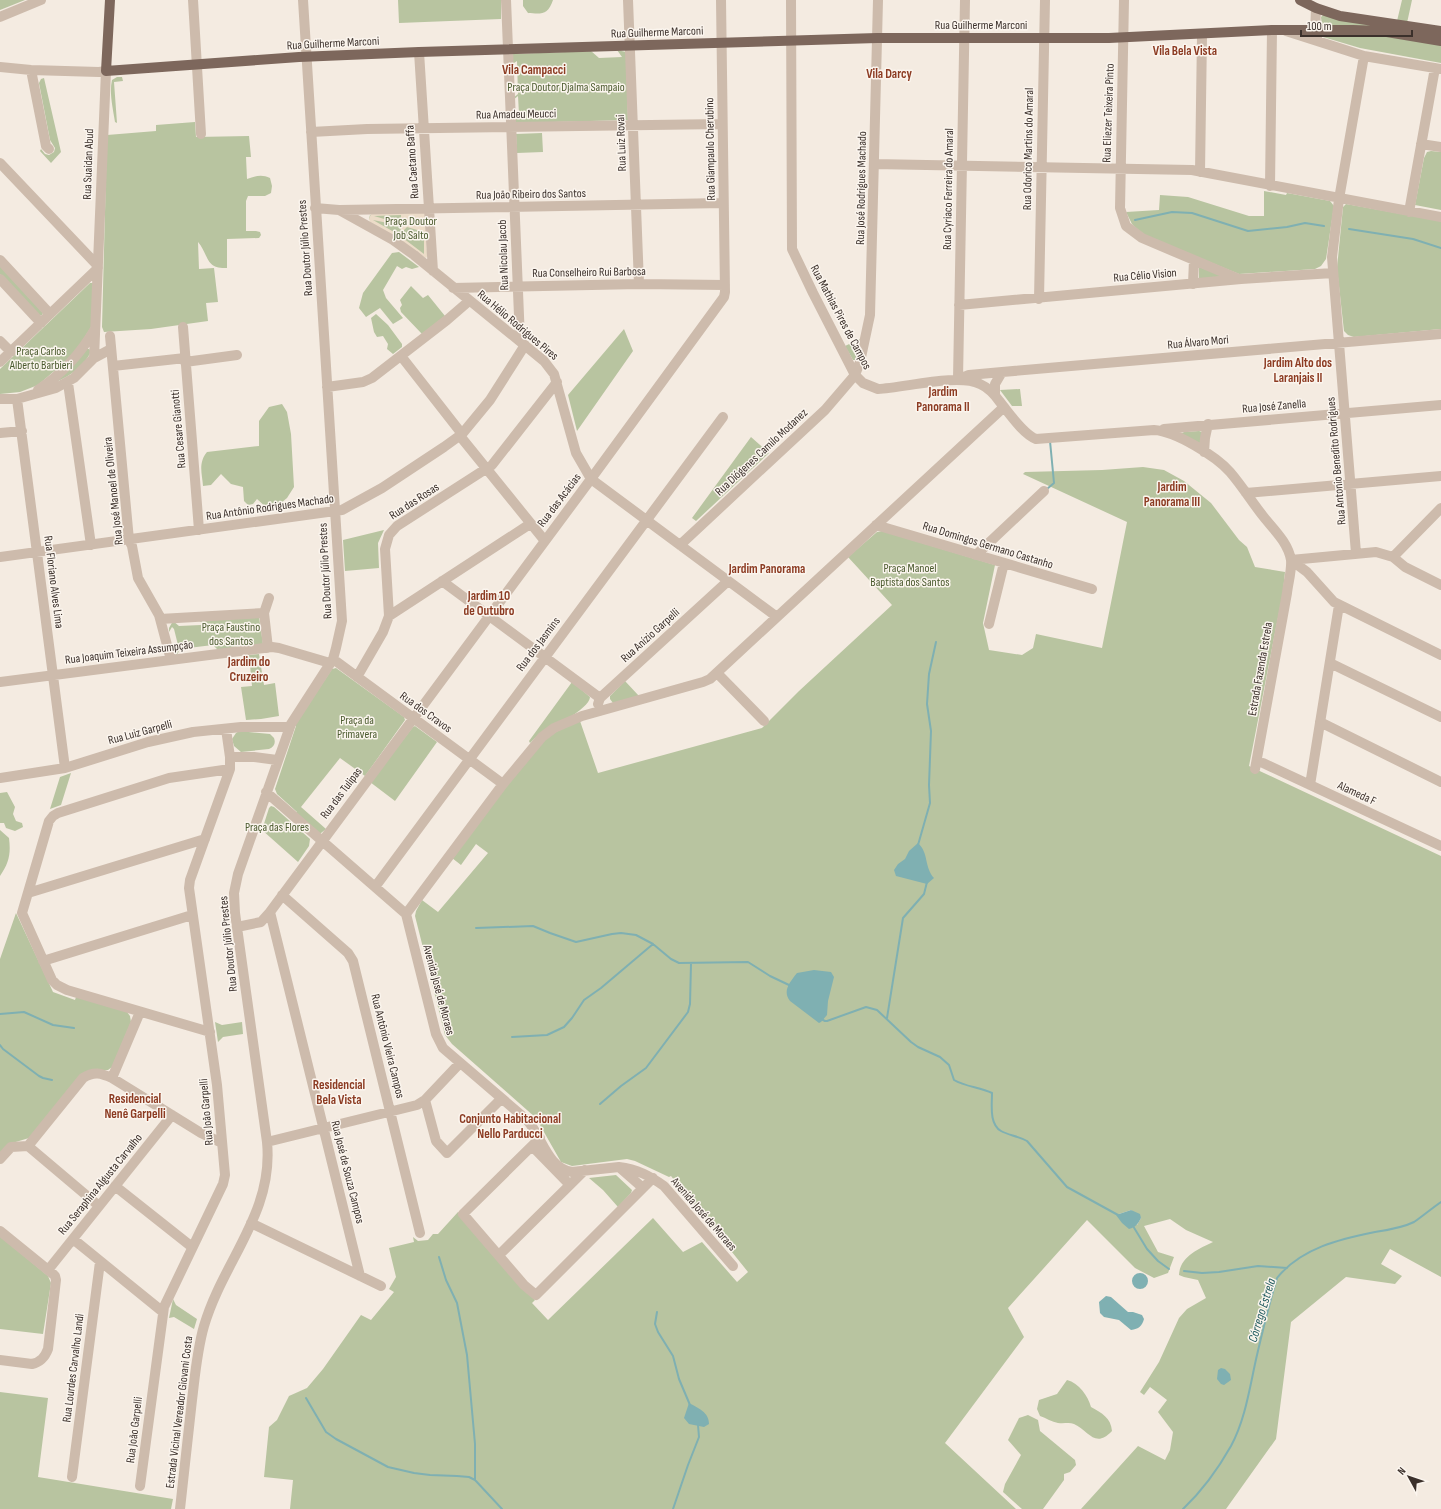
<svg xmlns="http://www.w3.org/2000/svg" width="1441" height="1509" viewBox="0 0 1441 1509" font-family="'Sofia Sans Condensed',sans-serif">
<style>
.green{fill:#b8c4a0;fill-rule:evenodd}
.plaza{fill:#ecdcc8;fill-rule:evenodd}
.water{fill:#7fb0b2}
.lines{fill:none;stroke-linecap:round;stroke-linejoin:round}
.stream{stroke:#7fb0b2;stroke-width:2}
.minor{stroke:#cdbbac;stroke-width:10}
.major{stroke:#7d675c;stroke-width:10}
.labels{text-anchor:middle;stroke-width:3;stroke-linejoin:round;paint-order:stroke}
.street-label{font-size:12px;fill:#3b302b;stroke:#fbf5ee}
.park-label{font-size:12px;fill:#4a5a2e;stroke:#fbf5ee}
.neighbourhood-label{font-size:13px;font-weight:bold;fill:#8c3b22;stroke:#fbf5ee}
.water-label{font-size:13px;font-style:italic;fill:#1f5a5e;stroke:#fbf5ee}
</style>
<rect width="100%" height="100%" fill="#f4ebe1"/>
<!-- green -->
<path class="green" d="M0,0H25L0,10Z
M398,0H501V19L399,23Z
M523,0H553C548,15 542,14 528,13L523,6Z
M1402,0H1412L1407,23L1397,21Z
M1323,15L1441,35V37L1322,26L1321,17Z
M1349,32L1395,37L1441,45V63L1360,48L1323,37L1322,35Z
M617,50L626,52L628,120L516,123L514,120L519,114L518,96L513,100V98L518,94L517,61L511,65L513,54L591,51L599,58L622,57Z
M117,77H122L123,81L114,82L117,123L115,122C113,109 109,93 112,80Z
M44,78L61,152L51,163L40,151L41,149L45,154L49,155L54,152L55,148L50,140L39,83L41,79Z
M195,122L196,137L249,136L251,157H246L247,179C255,176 262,174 270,178L272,186L271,193L265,196H248L246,201V231H256L260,232L261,235L259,238L227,239V268C205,269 209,255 198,242L199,269L214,268L218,302L206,303L208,321L151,329L104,332L102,327L107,135L156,131V125Z
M542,133L543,152L517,153L516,134Z
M1431,151L1441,152V210L1415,205L1424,158L1427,152Z
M1264,191L1286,195L1287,193L1330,201L1334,206L1326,259L1321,266L1315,269L1239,274L1141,234L1132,224L1126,212L1159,210L1160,195L1188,197L1249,216H1264Z
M1346,204L1441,221V329L1354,337L1348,335L1344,331L1337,268L1343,207Z
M422,212L427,257L369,219L370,215Z
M399,252L419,267L412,269L406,267L402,269L397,266L383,290L386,298L403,318L393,324L380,308L366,317L359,308L363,293L392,253Z
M0,266L43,313L42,315H38L0,274Z
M1199,267L1225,276L1199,279Z
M90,283H93V324L74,354L38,385L20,392L0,394V369Z
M411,286L423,298L428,295L445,316L422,334L401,312L400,308L402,305L400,300Z
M376,314L388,325L402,344V347L393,354L387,349L388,344L383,336L377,337L374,332L371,318Z
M624,329L633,351L577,431L568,395Z
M862,338L855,360H853L845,346Z
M87,349H89L91,351C85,366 70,376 56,382Z
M1020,389L1022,406H1012L1000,390Z
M282,404L287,412L291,434L294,487L287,498L276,507L267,508L257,499L253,504L248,505L244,501L243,487L231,484L221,474L211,485L203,486C202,473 198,463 207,452L259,446V421L269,407Z
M1199,431L1202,432L1200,444L1181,434L1184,432Z
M751,437L769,453L696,521L692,518Z
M1143,467L1164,470L1184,481L1211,503L1239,540L1247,547L1255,567L1285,572L1283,592L1249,766L1441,856V1277L1390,1249L1381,1264L1402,1276L1395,1284L1346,1277L1291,1322L1276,1439L1226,1509H1081L1138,1446L1165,1460L1170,1450L1173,1432L1158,1412L1167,1400L1150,1387L1144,1395L1140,1392L1159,1362L1179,1318L1187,1309L1206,1298L1198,1280L1184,1277L1179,1275C1180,1256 1199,1249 1213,1242L1186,1230L1170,1219L1144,1226L1158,1252L1174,1257L1168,1273L1154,1278L1135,1268L1087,1220L1008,1308L1024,1337L945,1443L1016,1509H290L293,1480L264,1477L269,1427L277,1420L289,1396L307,1388L323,1369L361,1315L371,1320L394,1292L389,1289L396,1277L389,1248L414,1242L413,1237L418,1241L428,1240L433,1234H438L458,1212L535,1300L532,1303L548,1320L653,1218L683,1252L702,1242L737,1282L748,1272L671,1176L669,1177L635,1161L627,1159L572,1166L561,1162L536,1118L452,1044L445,1035L415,916L416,911L422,900L438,912L488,853L476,844L461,865L452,858L500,793L549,735L580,721L598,773L762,728L799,691L892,605L848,557L877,532L882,531L995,565L983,623L989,650L1022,655L1033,648L1036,634L1102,648L1127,522L1023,474L1025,472L1102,470ZM1131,1210L1141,1218L1137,1225L1116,1215Z
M384,530L378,543L379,568L345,571L343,540Z
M259,617L263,644L218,650L213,645L180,649L177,655L175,654L174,651L178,645L174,629L172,627L169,632V628L173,621L179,626L201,625L202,623L198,620Z
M259,654L264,685L275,683L279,716L261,719L246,720L241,687L252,686L249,655Z
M336,668L404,717L405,720L365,776L340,758L301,807L326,829L321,833H319L296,813L297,812L277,794L275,789L296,726L295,725L332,669Z
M625,681L639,696L613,703L610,699V696Z
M572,682L590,697C590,709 546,731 535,738L530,743L529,741Z
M415,726L437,742L395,801L370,782L413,727Z
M239,731L270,734L274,738C276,743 274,747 269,749L241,752L234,746L232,739L236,733Z
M71,773L61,805L50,809L60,777Z
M7,792L15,807L13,814L16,821L22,823L23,827L15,831L6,828L4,823H0V793Z
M271,806L274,807L310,839L309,846L298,862L262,830L269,808Z
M0,830L9,838C11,854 9,863 0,876Z
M16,913L53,992L75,1000L76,997L127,1012L130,1016L131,1022L112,1067L108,1070H95L29,1138L9,1144L0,1153V959Z
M215,1022L222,1025L242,1022L243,1034L223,1037L218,1042Z
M616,1175L632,1190L631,1193L618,1207L603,1190L589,1178Z
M0,1236L48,1276L51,1283L43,1334L0,1329Z
M173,1299L176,1305L197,1319L194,1329L174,1317L169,1318Z
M1067,1380C1079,1383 1088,1396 1091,1407C1102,1413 1111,1418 1112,1431C1095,1449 1089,1431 1074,1424C1069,1422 1064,1424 1058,1423C1052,1422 1046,1418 1040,1416L1037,1409L1039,1400L1057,1394Z
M0,1392L48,1398L38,1477L173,1499L171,1509H0Z
M1028,1415L1038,1420L1040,1431L1075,1460L1076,1465L1070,1472L1064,1474V1480L1043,1509H1022L1003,1492L1005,1484L1021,1455L1008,1440L1019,1418Z"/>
<!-- plaza -->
<path class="plaza" d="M422,212L425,214L427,257L426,258L370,222L369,219L371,214ZM401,215V221L398,223L374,216ZM373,220L398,225L401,230V236ZM407,227L424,232V254L403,238L404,230Z"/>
<!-- water -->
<path class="water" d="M918,843C929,853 924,867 934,878L927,884L896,876L894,870L898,864L905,859L909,851Z
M814,970L831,972L834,977L828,1001L827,1015L821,1022L819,1023L790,1001C782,991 790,982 797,973Z
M1131,1210L1140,1214L1141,1218C1138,1224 1136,1227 1129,1229L1122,1223L1116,1215Z
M1132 1281a8 8 0 1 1 16 0a8 8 0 1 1-16 0Z
M1106,1296L1111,1297L1128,1312H1133L1142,1315L1144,1319C1142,1326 1139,1329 1131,1330L1119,1320L1104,1317L1100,1313L1099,1302Z
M1221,1368L1225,1369L1230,1374L1231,1380L1224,1385L1221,1384L1217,1379L1218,1370Z
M689,1403C698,1408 709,1412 709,1424L704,1427L689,1424L684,1418Z"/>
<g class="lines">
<!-- stream -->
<path class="stream" d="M1135,220L1172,212L1192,213L1248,231L1287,227L1305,223L1324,226
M1349,229L1413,239L1441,248
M1047,489L1054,483L1050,441
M918,845L930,803L929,785L931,731L927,704L929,674L936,642
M476,928L533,926L550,933L576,942L612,934L621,933L636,935L653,944L671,959L679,963L748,962L770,976L789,985
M0,1014L24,1012L53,1025L74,1028
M887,1018L903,918L924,894L927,882
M821,1019L825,1021H827L866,1007L877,1010L911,1042L918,1047L940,1057L949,1065L954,1080C966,1087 980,1087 992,1093C992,1105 989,1124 1001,1131C1008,1135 1018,1136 1027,1141L1067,1187L1118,1215
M512,1037L547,1035L564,1027L572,1018L584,1000L601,988L653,944
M0,1045L3,1049L39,1076L43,1078L52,1080
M600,1104L621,1086L646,1068L688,1012L690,1004L691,964
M1133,1226L1147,1249L1158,1261L1169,1269
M439,1257L446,1280L457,1303L467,1355L475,1444V1480L502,1509
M1184,1271L1202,1273L1219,1272L1258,1266L1287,1268
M657,1312L655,1324L658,1332L673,1356L679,1379L690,1405
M306,1398L326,1432L336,1439L388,1467L414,1473L430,1475L457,1476L469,1477L475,1480
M673,1509L688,1465L699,1437L698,1425
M1183,1509C1202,1491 1218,1469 1231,1446C1246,1418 1250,1385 1257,1355C1263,1329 1269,1304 1277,1278C1301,1248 1340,1239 1375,1232C1388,1230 1402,1228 1414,1222C1423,1216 1432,1208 1441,1202"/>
<!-- minor -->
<path class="minor" d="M193,0L201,134
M506,0L520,340
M628,0L639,284
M791,0L792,249L813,293L855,375L863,383L878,389C904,388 958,373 980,384C989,388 995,395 1000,402C1009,413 1023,434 1036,439L1154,430C1175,431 1216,456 1230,472C1242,486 1252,502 1263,516C1273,529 1288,542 1291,560C1292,570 1288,583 1287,593L1255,769
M1124,0L1120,208L1126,226L1142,238L1239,279
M1316,8L1315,34L1317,38
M0,17L41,0
M1286,31L1364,56L1441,69
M419,52L433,271
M0,67L31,70L99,72L106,71L94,358
M31,70L46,146L49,149
M311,132L367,129L722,124
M1421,144L1441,147
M0,163L98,266
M874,164L1192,170L1441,217
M1200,172L1202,35
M1270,186L1272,30
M315,208L339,210L393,240L414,255L544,361L554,374L576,453L591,479L777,617
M340,210L723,203
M1409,212L1435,68
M0,260L50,314
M0,279L41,323
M1193,284L1194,260
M453,288L639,284L725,285
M1039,299L1045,0
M959,305L1241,279L1333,273
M183,327L199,530
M110,336L129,540L132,546L138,578L159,615L171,660
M0,341L11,352
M401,356L462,434
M0,362L98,268
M185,362L237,355
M113,366L185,358
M964,377L969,375L1002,372L1441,334
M958,379L965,0
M68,383L91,545
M327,387L363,382L372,378L447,320L469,301
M38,390C62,374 81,353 95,329
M995,395V384L1002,372
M0,399H17L56,388L74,378L94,358L111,349
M17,399L65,768
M1164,429L1441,405
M0,433L22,431
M460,436L545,541
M1204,452L1205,438L1208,424
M1246,493L1441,476
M876,525L1092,589
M680,545L825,410L855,375L860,362L870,315L878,0
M1356,553L1332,257L1339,199L1364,56
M976,555L1044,491
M0,557L342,510L382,488L444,447L462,434L490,400L525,345
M1393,557L1441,508
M1291,560L1307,572L1334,602L1441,655
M1291,560L1376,552L1393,557L1405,567L1441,585
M442,581L600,698
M264,613L269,598
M389,616L530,524
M160,619L264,613L268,648
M989,624L1004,563
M333,659L503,784
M1330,663L1441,717
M717,673L764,721
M357,677L383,632L389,616L385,549L389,535L397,526L492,465L557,382
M0,682L272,647L279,648L330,663
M598,704L600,698L728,581
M1320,722L1441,782
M230,757H254L277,760
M1263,763L1441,846
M0,778L65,768L148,742L193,732L241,727H290
M1310,785L1339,605
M266,792L406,914
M375,887L723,417
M28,893L205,839
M282,895L348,953L353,961L420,1233
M270,912L360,1276
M406,914L503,784L542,737L554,728L582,716L703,682L710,679L1004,407
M406,914L436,1034L443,1048L527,1120C542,1136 547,1168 572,1172L619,1167C637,1169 650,1176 664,1186L733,1266
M237,927L261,922L270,912L588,483L724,297L725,292L721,0
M43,961L192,915
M210,1032L67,990L57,985L52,980L22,913L49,821L53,816L58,813L169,778L230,769
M112,1078L140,1012
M425,1100L436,1141L447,1153L501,1099
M540,1138L463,1214L524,1285L536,1295L653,1178
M267,1142L417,1105L425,1100L460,1063
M28,1146L83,1078C94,1071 101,1073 112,1078L201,1133L222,1143
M532,1146L570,1185
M0,1159L11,1147L28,1146L99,1206
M619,1167L643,1188
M115,1186L192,1247
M251,1223L381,1286
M0,1231L53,1274L55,1276L56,1280L48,1349C45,1357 41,1362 32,1364L0,1360
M73,1239L163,1312
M499,1255L585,1170
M48,1270L172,1115
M72,1477L100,1262
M140,1486L164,1307L223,1184L225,1175L217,1085L189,888L190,880L230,769V757L226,729
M180,1509C184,1473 188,1437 192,1400C195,1376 197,1350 204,1326C223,1261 274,1213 267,1142L235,913L234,893L238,874L291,724L333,659L336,648L342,621L303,0"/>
<!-- major -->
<path class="major" d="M110,0L106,71L299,57L419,52L877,38H1109L1272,30H1353L1381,31L1441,41
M1300,0L1316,8L1340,16L1441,31"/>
</g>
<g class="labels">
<!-- street labels -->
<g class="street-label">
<text x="981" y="29">Rua Guilherme Marconi</text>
<text transform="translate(657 32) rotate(-2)" y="4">Rua Guilherme Marconi</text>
<text transform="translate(333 43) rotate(-3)" y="4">Rua Guilherme Marconi</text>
<text transform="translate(1108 113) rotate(-88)" y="4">Rua Eliezer Teixeira Pinto</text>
<text transform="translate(516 114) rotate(-1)" y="4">Rua Amadeu Meucci</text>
<text transform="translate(621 143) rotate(-92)" y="4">Rua Luiz Rovai</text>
<text transform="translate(710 149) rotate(-91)" y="4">Rua Giampaulo Cherubino</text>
<text transform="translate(1028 149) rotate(-89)" y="4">Rua Odorico Martins do Amaral</text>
<text transform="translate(412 162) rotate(-94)" y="4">Rua Caetano Baffa</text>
<text transform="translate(88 164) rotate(-88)" y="4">Rua Suaidan Abud</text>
<text transform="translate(861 188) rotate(-89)" y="4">Rua José Rodrigues Machado</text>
<text transform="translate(948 189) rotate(-89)" y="4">Rua Cyriaco Ferreira do Amaral</text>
<text transform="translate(531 194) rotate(-1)" y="4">Rua João Ribeiro dos Santos</text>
<text transform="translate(305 248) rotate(-94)" y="4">Rua Doutor Júlio Prestes</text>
<text transform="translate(503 255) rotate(-92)" y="4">Rua Nicolau Jacob</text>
<text transform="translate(589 272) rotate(-1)" y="4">Rua Conselheiro Rui Barbosa</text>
<text transform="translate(1145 275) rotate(-5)" y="4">Rua Célio Vision</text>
<text transform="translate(841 317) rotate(62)" y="4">Rua Mathias Pires de Campos</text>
<text transform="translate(518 325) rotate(40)" y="4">Rua Hélio Rodrigues Pires</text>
<text transform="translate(1198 342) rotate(-5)" y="4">Rua Álvaro Mori</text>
<text transform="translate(1274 406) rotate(-5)" y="4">Rua José Zanella</text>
<text transform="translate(178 429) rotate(-95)" y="4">Rua Cesare Gianotti</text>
<text transform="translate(761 452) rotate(-43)" y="4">Rua Diógenes Camilo Modanez</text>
<text transform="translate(1336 461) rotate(-95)" y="4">Rua Antonio Benedito Rodrigues</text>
<text transform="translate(113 491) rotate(-96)" y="4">Rua José Manoel de Oliveira</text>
<text transform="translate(559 500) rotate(-53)" y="4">Rua das Acácias</text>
<text transform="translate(414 501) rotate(-33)" y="4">Rua das Rosas</text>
<text transform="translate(270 507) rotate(-8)" y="4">Rua Antônio Rodrigues Machado</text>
<text transform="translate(988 545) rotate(17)" y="4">Rua Domingos Germano Castanho</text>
<text transform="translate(325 571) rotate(-93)" y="4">Rua Doutor Júlio Prestes</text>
<text transform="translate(54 582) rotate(83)" y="4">Rua Floriano Alves Lima</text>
<text transform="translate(650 635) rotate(-42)" y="4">Rua Anízio Garpelli</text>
<text transform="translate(538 644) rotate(-53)" y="4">Rua dos Jasmins</text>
<text transform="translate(129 652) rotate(-7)" y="4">Rua Joaquim Teixeira Assumpção</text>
<text transform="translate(1260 669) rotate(-80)" y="4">Estrada Fazenda Estrela</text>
<text transform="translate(426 712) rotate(36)" y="4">Rua dos Cravos</text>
<text transform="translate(140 732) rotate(-15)" y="4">Rua Luiz Garpelli</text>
<text transform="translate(341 793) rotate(-53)" y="4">Rua das Tulipas</text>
<text transform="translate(1357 793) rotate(25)" y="4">Alameda F</text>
<text transform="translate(228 944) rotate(-96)" y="4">Rua Doutor Júlio Prestes</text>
<text transform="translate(439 990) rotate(75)" y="4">Avenida José de Moraes</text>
<text transform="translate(388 1046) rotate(76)" y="4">Rua Antônio Vieira Campos</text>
<text transform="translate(206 1112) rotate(-95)" y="4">Rua João Garpelli</text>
<text transform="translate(348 1172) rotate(76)" y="4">Rua José de Souza Campos</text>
<text transform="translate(100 1184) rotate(-51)" y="4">Rua Seraphina Algusta Carvalho</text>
<text transform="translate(704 1214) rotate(49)" y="4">Avenida José de Moraes</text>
<text transform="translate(73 1368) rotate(-83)" y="4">Rua Lourdes Carvalho Landi</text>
<text transform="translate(179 1412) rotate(-83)" y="4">Estrada Vicinal Vereador Giovani Costa</text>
<text transform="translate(134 1430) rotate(-83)" y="4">Rua João Garpelli</text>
</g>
<!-- park labels -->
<g class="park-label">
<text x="566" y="91">Praça Doutor Djalma Sampaio</text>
<text x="411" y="225">Praça Doutor<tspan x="411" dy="14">Job Salto</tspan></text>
<text x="41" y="355">Praça Carlos<tspan x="41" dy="14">Alberto Barbieri</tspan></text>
<text x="910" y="572">Praça Manoel<tspan x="910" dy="14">Baptista dos Santos</tspan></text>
<text x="231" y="631">Praça Faustino<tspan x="231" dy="14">dos Santos</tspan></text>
<text x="357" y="724">Praça da<tspan x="357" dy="14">Primavera</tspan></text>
<text x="277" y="831">Praça das Flores</text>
</g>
<!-- neighbourhood labels -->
<g class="neighbourhood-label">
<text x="1185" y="55">Vila Bela Vista</text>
<text x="534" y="74">Vila Campacci</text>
<text x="889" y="78">Vila Darcy</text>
<text x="1298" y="367">Jardim Alto dos<tspan x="1298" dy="15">Laranjais II</tspan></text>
<text x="943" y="396">Jardim<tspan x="943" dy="15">Panorama II</tspan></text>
<text x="1172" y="491">Jardim<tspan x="1172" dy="15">Panorama III</tspan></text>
<text x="767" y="573">Jardim Panorama</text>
<text x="489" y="600">Jardim 10<tspan x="489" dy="15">de Outubro</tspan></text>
<text x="249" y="666">Jardim do<tspan x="249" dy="15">Cruzeiro</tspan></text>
<text x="339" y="1089">Residencial<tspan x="339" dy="15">Bela Vista</tspan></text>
<text x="135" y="1103">Residencial<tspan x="135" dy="15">Nenê Garpelli</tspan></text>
<text x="510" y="1123">Conjunto Habitacional<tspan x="510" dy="15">Nello Parducci</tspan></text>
</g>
<!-- water labels -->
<g class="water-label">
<text transform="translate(1261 1310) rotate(-73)" y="5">Córrego Estrela</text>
</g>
</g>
<!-- north arrow -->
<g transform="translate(1409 1477) rotate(310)" stroke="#fbf5ee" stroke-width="3" paint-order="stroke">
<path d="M0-3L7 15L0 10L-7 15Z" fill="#3b302b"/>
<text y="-6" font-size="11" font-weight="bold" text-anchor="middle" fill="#3b302b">N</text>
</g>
<!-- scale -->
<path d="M1301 30v6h111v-6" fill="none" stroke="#3b302b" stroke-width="2"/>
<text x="1307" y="30" font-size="12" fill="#3b302b" stroke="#fbf5ee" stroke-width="3" paint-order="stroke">100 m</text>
</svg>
